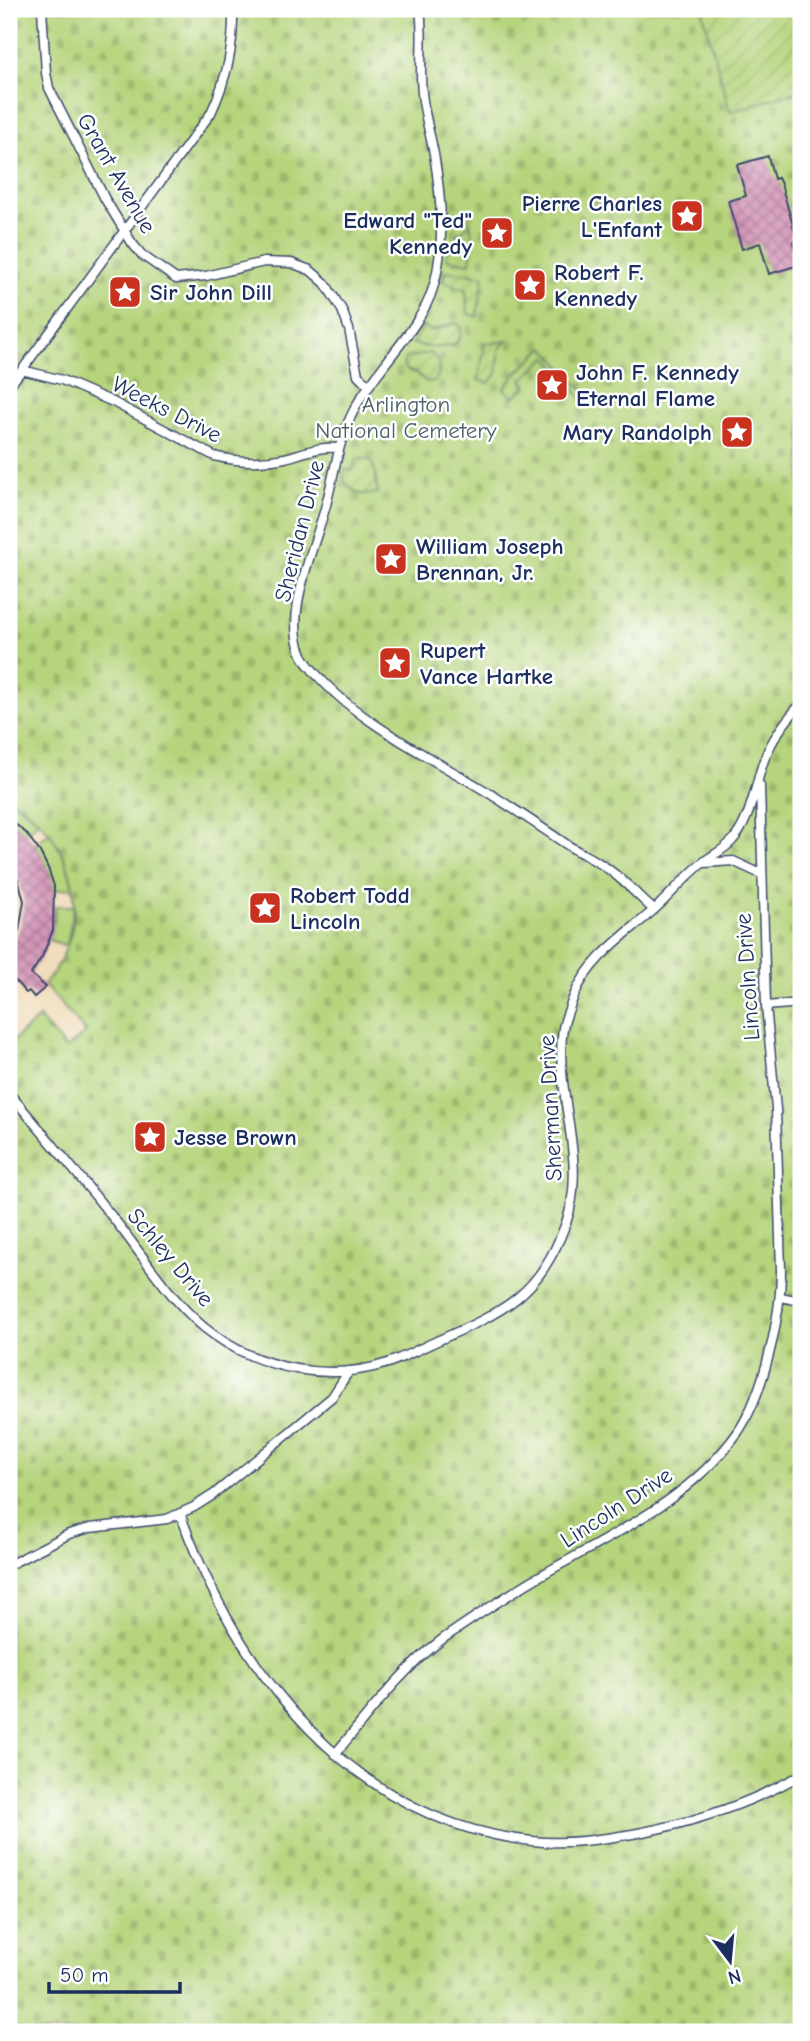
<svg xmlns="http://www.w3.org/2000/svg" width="810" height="2041" viewBox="0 0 810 2041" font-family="'Comic Neue',sans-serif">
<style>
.green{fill:#b6d47b;stroke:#68826c;stroke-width:2}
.cemetery{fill:url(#cemetery-stones);stroke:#68826c;stroke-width:2}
.garden{fill:url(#garden-furrows);stroke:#68826c;stroke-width:2}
.building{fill:url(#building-cross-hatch)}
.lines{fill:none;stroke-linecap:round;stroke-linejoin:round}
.lane-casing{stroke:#3b496c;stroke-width:11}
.lane{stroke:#fff;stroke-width:8}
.labels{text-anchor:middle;stroke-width:5;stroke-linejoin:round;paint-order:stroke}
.street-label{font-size:23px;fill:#1b2f5e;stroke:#fff}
.poi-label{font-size:23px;font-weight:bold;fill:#1b2f5e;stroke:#fff;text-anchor:start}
.park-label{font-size:23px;fill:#4a6167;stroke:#fff}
</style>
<defs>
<pattern id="cemetery-stones" width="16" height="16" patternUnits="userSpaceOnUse" patternTransform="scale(1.75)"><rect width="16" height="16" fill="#b6d47b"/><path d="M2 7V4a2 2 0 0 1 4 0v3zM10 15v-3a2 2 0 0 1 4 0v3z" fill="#9cb66d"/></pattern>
<pattern id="garden-furrows" width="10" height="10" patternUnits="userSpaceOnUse" patternTransform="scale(1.75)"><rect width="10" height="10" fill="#b6d47b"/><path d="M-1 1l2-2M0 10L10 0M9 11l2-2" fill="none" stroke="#9cb66d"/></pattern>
<pattern id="building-cross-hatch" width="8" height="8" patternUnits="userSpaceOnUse" patternTransform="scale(1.75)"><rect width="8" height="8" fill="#d496b8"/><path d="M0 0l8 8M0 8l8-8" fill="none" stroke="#ab7b99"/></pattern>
</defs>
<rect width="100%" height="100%" fill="#fff"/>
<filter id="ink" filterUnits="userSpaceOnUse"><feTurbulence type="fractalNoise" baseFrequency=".0143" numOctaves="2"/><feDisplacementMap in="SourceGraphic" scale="14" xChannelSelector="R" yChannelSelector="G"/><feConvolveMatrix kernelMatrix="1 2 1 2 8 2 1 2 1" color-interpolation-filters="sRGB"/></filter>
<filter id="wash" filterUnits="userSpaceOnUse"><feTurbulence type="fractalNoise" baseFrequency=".00686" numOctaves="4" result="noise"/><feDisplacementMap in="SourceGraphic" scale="28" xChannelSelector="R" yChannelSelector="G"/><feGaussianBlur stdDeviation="1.57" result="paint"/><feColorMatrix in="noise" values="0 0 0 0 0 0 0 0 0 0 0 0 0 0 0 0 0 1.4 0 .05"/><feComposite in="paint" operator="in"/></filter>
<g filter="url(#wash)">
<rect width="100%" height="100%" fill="#f1ddbd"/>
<!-- green -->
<path class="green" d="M9,798L39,820L26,833L9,820Z
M50,832L66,861L73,888L54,890L48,868L35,844Z
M55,906H74L67,946L49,940L54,922Z"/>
<!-- cemetery -->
<path class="cemetery" d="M9,9H801V2032H9V1044L39,1018L66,1049L86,1032L44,985C96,923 79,838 9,798Z"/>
<!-- garden -->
<path class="garden" d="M702,9H793L801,34V90L730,112Z
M470,222L473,238L470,263L447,259L448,250L455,246L458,233L469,226Z
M445,271L484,276L477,317L468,314L466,290L443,281Z
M456,323L460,325C468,353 426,349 412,343L423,326L432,331Z
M507,341L499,349L497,374L489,383L478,380L485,344Z
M544,347L589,397L584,401L547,357L522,380L526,386L514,397L504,389L515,374Z
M430,353C440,359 442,372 435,381L427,382C423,380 420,375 416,373C409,370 406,373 403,364L405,358Z
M360,458C380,459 374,479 378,493C358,497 354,493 343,479L345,470H352L356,461Z"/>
<g id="blocks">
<!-- building -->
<path class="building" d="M768,156L774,179L778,178L781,184L796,236V241L793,242L799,265L769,274L760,243L742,249L728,201L746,196L737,165Z
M9,819L26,833L40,852L48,868L54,886L53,930L42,957L31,974L46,987L34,997L29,991L26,993L9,974V947L19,931L24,901L18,879L9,868Z"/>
</g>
</g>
<g filter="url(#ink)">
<use href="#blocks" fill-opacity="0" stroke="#3b496c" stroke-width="2"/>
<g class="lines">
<defs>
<path id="lane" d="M42,9L46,73L49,88L105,199L132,243L142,255L176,279L206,276L264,262L291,263L310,270L325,283L342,310L349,329L358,375L369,386
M420,9C424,37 419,65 422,93C424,114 430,133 434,154C441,196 446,245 433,288C421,329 374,370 354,410C339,438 335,470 327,501C317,544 277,623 307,663C349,718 426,755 484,790C513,808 541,827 569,846C583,855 599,861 612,872C627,883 640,898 654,910
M22,370L62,380L113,402L214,456C237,462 261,463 285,458C304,453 319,446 339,448
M9,386L22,370L211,113C227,78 234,47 233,9
M704,863L733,861L761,874
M766,1006L801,1003
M9,1093C47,1138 85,1182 121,1228C148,1263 177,1309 214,1335C263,1370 330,1382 388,1363C405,1357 421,1348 437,1341C505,1311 539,1296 566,1223C589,1159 553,1093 563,1028C565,1018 570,1006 574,996C589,958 627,934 656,908C672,893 687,875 705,861C713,855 725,849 732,841C751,821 755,785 764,760C772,739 786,720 801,704
M780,1297L801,1301
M180,1513C237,1673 353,1822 532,1841C568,1845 603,1839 638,1833C696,1822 749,1804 801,1775
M9,1565L69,1534L90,1528L167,1519L194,1507L213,1495L332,1397L349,1371
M335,1754C369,1714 402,1669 444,1638C473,1618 503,1598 533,1580C605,1538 688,1503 738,1432C764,1393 781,1316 781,1270L776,1109L766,1006L760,786"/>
</defs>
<!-- lane casing -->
<use href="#lane" class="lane-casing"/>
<!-- lane -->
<use href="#lane" class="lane"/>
</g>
</g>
<!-- icons -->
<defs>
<symbol id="sight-square" viewBox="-11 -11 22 22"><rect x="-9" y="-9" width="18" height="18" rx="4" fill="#c8321e" stroke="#fff"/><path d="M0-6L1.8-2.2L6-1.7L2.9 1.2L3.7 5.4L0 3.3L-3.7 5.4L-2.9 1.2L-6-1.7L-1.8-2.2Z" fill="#fff"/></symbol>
</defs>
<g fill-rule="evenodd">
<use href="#sight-square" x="668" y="197" width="38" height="38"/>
<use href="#sight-square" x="478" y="214" width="38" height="38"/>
<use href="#sight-square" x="511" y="266" width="38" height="38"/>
<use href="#sight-square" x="106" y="273" width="38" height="38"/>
<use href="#sight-square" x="533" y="366" width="38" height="38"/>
<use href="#sight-square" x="718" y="413" width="38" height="38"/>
<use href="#sight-square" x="372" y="540" width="38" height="38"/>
<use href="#sight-square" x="376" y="644" width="38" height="38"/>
<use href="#sight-square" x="246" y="889" width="38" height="38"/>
<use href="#sight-square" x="131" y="1118" width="38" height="38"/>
</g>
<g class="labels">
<!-- street labels -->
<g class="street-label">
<text transform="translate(117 173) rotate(60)" y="8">Grant Avenue</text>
<text transform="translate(167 409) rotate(27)" y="8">Weeks Drive</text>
<text transform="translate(299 531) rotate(-76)" y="8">Sheridan Drive</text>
<text transform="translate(747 977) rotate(-94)" y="8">Lincoln Drive</text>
<text transform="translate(550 1108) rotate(-93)" y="8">Sherman Drive</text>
<text transform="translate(171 1257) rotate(50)" y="8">Schley Drive</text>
<text transform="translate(616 1507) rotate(-33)" y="8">Lincoln Drive</text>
</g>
<!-- poi labels -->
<g class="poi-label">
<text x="662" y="211" text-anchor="end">Pierre Charles<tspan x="662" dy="26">L'Enfant</tspan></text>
<text x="472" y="228" text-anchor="end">Edward "Ted"<tspan x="472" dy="26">Kennedy</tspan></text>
<text x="554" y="280">Robert F.<tspan x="554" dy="26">Kennedy</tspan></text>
<text x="150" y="300">Sir John Dill</text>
<text x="576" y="380">John F. Kennedy<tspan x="576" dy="26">Eternal Flame</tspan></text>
<text x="712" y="440" text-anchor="end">Mary Randolph</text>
<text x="416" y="554">William Joseph<tspan x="416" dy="26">Brennan, Jr.</tspan></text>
<text x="420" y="658">Rupert<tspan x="420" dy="26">Vance Hartke</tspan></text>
<text x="290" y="903">Robert Todd<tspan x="290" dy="26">Lincoln</tspan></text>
<text x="174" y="1145">Jesse Brown</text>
</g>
<!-- park labels -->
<g class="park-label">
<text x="406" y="412">Arlington<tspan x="406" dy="26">National Cemetery</tspan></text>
</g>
</g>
<!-- margin -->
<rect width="810" height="2041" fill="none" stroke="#fff" stroke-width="35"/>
<!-- north arrow -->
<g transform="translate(730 1961) rotate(164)" stroke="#ffffff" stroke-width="5" paint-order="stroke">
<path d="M0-5L12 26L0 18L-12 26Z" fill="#1b2f5e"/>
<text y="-10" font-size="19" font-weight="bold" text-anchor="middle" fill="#1b2f5e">N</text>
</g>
<!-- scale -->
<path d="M49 1982v10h131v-10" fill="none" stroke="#1b2f5e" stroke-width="3.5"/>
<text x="60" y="1982" font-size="21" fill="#1b2f5e" stroke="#ffffff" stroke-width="5" paint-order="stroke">50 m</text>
</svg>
